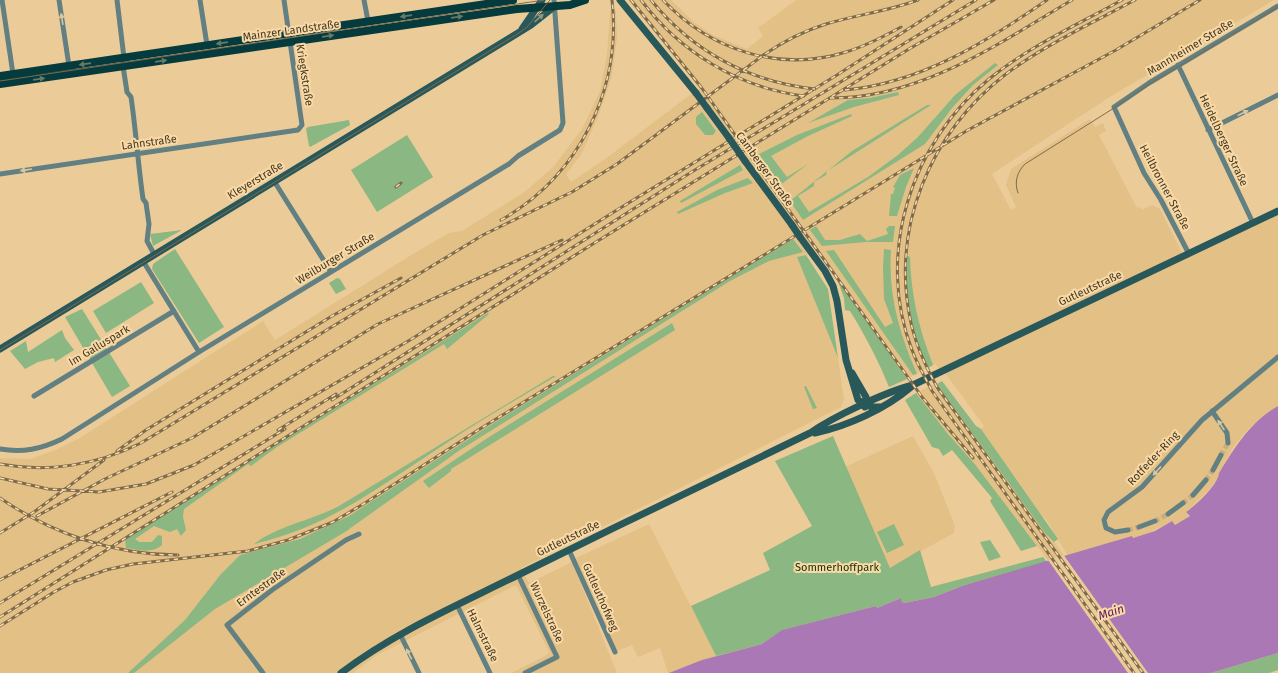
<svg xmlns="http://www.w3.org/2000/svg" width="1278" height="673" viewBox="0 0 1278 673" font-family="'Fira Sans',sans-serif">
<style>
.built{fill:#e3c085}
.green{fill:#8bb782}
.water{fill:#aa79b5}
.pier{fill:#ebcc99}
.lines{fill:none;stroke-linecap:round;stroke-linejoin:round}
.street-tunnel{stroke:#caae81;stroke-width:5;stroke-dasharray:5 2.5;stroke-linecap:butt}
.street{stroke:#627f81;stroke-width:5}
.secondary{stroke:#29585b;stroke-width:7}
.primary{stroke:#063b3d;stroke-width:8}
.tram{stroke:#7e6b4c;stroke-width:1}
.rail-casing{stroke:#7e6b4c;stroke-width:3}
.rail{stroke:#f9d9a5;stroke-width:1.5;stroke-dasharray:4.5;stroke-linecap:butt}
.secondary-bridge{stroke:#29585b;stroke-width:7}
.oneway{fill:#677a67}
.oneway2{fill:#919880}
.oneway3{fill:#dbc79e}
.labels{text-anchor:middle;stroke-width:4;stroke-linejoin:round;paint-order:stroke}
.street-label{font-size:11px;fill:#443823;stroke:#f9d9a5}
.park-label{font-size:11px;fill:#0f3206;stroke:#f9d9a5}
.water-label{font-size:12px;font-style:italic;fill:#561863;stroke:#f9d9a5}
</style>
<rect width="100%" height="100%" fill="#ebcc99"/>
<!-- built -->
<path class="built" d="M628,0H671L695,23L713,35L747,49L763,36L758,28L796,0H1274L1108,98L992,174L1011,210L1016,207L1006,185L1011,169L1090,119L1095,127L1103,123L1106,131L1099,135L1137,208L1140,207L1142,210L1152,205L1160,209L1184,257L1276,212L1278,215V406L1248,429L1234,446L1219,473V477L1209,490L1186,512L1190,516L1175,525L1172,521L1147,534L1133,538L1132,536L1068,556L1046,519L1041,515L981,429L984,426L948,377L935,364L907,379L819,252L797,257L838,358L844,399L841,407L521,568L529,583L572,562L617,673H511L547,655L549,652L517,587L514,586L377,655L353,673H0V458L30,459L55,450L78,439L263,321L275,340L421,249L449,233L462,231L526,191L554,166L582,129L600,91L607,54L610,11L616,10L617,38L612,76L598,117L581,155L566,174L571,182L605,159L699,88Z
M936,383L1045,533L1051,537L1065,557L1050,563L974,463L948,434L916,393Z
M913,436L934,473L955,526L954,533L890,568L845,467Z
M649,524L716,656L669,673H668L660,648L638,657L632,645L617,651L576,558Z"/>
<!-- green -->
<path class="green" d="M995,63L998,65L973,85L952,108L925,144L803,220L790,201L852,151L927,105H931L827,171L826,175L814,182V186L798,196L809,212L868,177L898,155L918,137L955,95Z
M898,92L899,95L854,107L808,123L848,100L870,98Z
M702,112L716,131L713,135H705L696,124V117Z
M851,114L852,116L808,136L771,156L787,177L808,164L779,186L757,155L797,135Z
M349,120L350,125L310,147L309,146L306,129L308,127Z
M407,135L433,177L377,212L351,170Z
M740,165L743,170L681,203L680,201Z
M914,168L906,187L897,216H889L891,194H893L895,188L893,187L900,175Z
M748,178L753,183L725,193L678,214L677,212L717,190Z
M816,226L825,240H840L860,234L867,241L888,234L886,229L889,226H895L893,242H865L822,246L810,230Z
M182,230L153,246L150,234Z
M793,239L803,252L769,261L730,281L460,450L345,532L215,609L134,673H128L185,620L221,574L240,555L300,539L349,516L489,426Z
M175,249L224,327L199,343L152,269L153,264L163,257L168,265L163,257Z
M884,249L891,250C888,294 899,333 917,374L913,375L826,251L834,250L885,327L893,323L884,299L883,267Z
M806,255L828,289L838,358L797,257Z
M906,255L910,257C911,296 919,329 933,365L928,368C910,333 905,294 906,255Z
M836,276L907,379L889,387C878,360 865,335 850,311L845,310L844,298Z
M337,278L340,279L346,289L336,294L329,283Z
M141,282L154,303L106,333L93,311Z
M82,309L130,386L112,397L65,317Z
M488,313L489,314L447,349L444,344L277,447L251,466L248,464L184,509L183,517L186,530L181,536L177,529L170,532L154,526L135,539L139,542H152L158,535L162,536V545C151,554 139,550 126,548L125,539Z
M672,323L675,330L451,469V471L429,488L423,481L486,439Z
M62,330L65,338L74,350L55,362L54,358L38,362L25,369L10,351L26,341L28,352Z
M553,376H556C519,398 481,420 445,444C380,486 331,526 254,544C277,526 313,520 339,506Z
M942,381L976,426L981,429L1058,539L1054,542L1045,533L941,390L937,384Z
M806,386L817,408L813,409L804,387Z
M916,393L948,434L974,463L1037,546L1021,551L990,501L992,498L952,450L943,456L939,449L932,447L905,400Z
M833,436L890,568L920,550L931,587L1043,557L1047,562L962,586L934,597L905,603L902,602L901,598L877,608L876,606L783,630L762,644L716,656L691,606L770,570L763,553L812,526L775,461Z
M894,524L904,545L887,553L877,532Z
M990,540L1001,557L989,561L980,542Z
M1278,653V670L1269,673H1211Z"/>
<!-- water -->
<path class="water" d="M1278,406V653L1211,673H669L702,660L762,644L782,630L876,606L877,608L901,598L902,602L905,603L934,597L962,586L1132,536L1133,538L1155,531L1172,521L1175,525L1190,516L1186,512C1196,505 1218,485 1219,473C1235,447 1250,422 1278,406Z"/>
<!-- pier -->
<path class="pier" d="M1064,555L1065,557L1148,673H1128L1048,560Z"/>
<g class="lines">
<!-- street-tunnel -->
<path class="street-tunnel" d="M1221,455L1228,443
M1206,480L1213,470
M1183,503L1193,495
M1155,521L1168,514
M1128,530L1139,527"/>
<!-- street -->
<path class="street" d="M2,0L13,74
M59,0L69,66
M117,0L124,58L123,66L127,92L131,97C136,131 138,164 143,199L146,203L149,224L147,241L154,254
M200,0L207,45
M364,0L368,21
M1178,65L1253,223
M1208,130L1278,95
M0,174L298,130L302,125L284,0
M274,181L331,272
M1189,254L1161,200L1144,173L1114,107L1149,83L1278,6
M143,261L199,352
M34,396L174,311
M1212,411L1227,433L1228,443
M0,449C23,453 41,449 62,439L199,352L509,164L518,156L560,130L563,123L554,0
M1213,470L1221,455
M1193,495L1206,480
M1168,514L1183,503
M1139,527L1155,521
M1128,530L1115,532L1106,528L1104,520L1108,512L1142,487L1202,420L1278,357
M569,550L615,652
M518,575L557,657L525,673
M457,605L490,673
M400,634L419,673
M263,673L227,625L272,590L346,540L359,534"/>
<!-- secondary -->
<path class="secondary" d="M620,0L696,93
M522,29L542,0
M707,108L729,138
M745,161L792,225
M800,237L825,271L833,286L837,301L846,360L858,400L871,407H880
M0,349L531,25L555,6
M852,373L866,397L865,407
M815,433C848,426 885,409 911,387
M341,673C395,632 458,605 518,575C615,527 713,480 810,433C833,417 885,392 913,385L1278,211"/>
<!-- primary -->
<path class="primary" d="M0,76L513,0
M0,84L517,9L570,5L585,0"/>
<!-- tram -->
<path class="tram" d="M0,81L544,0
M1018,193C1014,182 1017,172 1025,164L1114,108L1151,83L1278,7
M0,350L519,33L527,27L550,0"/>
<defs>
<path id="rail" d="M631,0L701,87L922,397L973,458
M641,0C680,52 739,88 804,96
M651,0C693,52 750,82 815,89
M663,0C710,50 779,73 846,52C866,46 883,37 901,27
M1122,0C1077,25 1028,47 989,79C911,143 875,254 912,350C917,364 925,377 932,391L1134,673
M1135,0C1092,23 1045,45 1006,74C930,133 890,228 911,323C916,346 926,367 937,387L1143,673
M845,90C921,83 986,42 1047,0
M830,98C919,99 998,44 1072,0
M396,187L401,183
M501,220C579,176 622,89 612,0
M332,400L690,173L976,0
M278,430L336,394
M117,451L146,430L332,316L401,278
M0,464C48,473 97,465 141,443L483,235L572,192L617,164L765,54C784,41 804,31 826,24C856,15 888,11 918,0
M0,478L48,489L99,492L146,484L194,465L410,340L617,210L837,75L953,0
M0,498C52,534 115,555 178,555
M37,516L105,479L192,438L378,324L562,240
M0,533L34,512L104,460
M0,580L172,492
M0,603L285,429
M0,617L596,242L909,49L994,0
M0,626L54,592L73,582L106,570L133,564L248,551L288,540L333,522L365,503L483,427L968,130L1116,50L1200,0"/>
</defs>
<!-- rail casing -->
<use href="#rail" class="rail-casing"/>
<!-- rail -->
<use href="#rail" class="rail"/>
<!-- secondary-bridge -->
<path class="secondary-bridge" d="M696,93L707,108
M729,138L745,161
M792,225L800,237"/>
</g>
<!-- one-way arrows -->
<defs><path id="oneway-solid" d="M-6-.8H1V-3.2L6.5 0L1 3.2V.8H-6Z"/></defs>
<g class="oneway">
<use href="#oneway-solid" transform="translate(406 16) rotate(172)"/>
<use href="#oneway-solid" transform="translate(457 17) rotate(-8)"/>
<use href="#oneway-solid" transform="translate(328 36) rotate(-8)"/>
<use href="#oneway-solid" transform="translate(222 43) rotate(172)"/>
<use href="#oneway-solid" transform="translate(161 61) rotate(-8)"/>
<use href="#oneway-solid" transform="translate(85 64) rotate(172)"/>
<use href="#oneway-solid" transform="translate(39 79) rotate(-8)"/>
</g>
<use class="oneway2" href="#oneway-solid" transform="translate(539 18) rotate(-42)"/>
<g class="oneway3">
<use href="#oneway-solid" transform="translate(62 19) rotate(-99)"/>
<use href="#oneway-solid" transform="translate(1243 113) rotate(-26)"/>
<use href="#oneway-solid" transform="translate(26 170) rotate(171)"/>
<use href="#oneway-solid" transform="translate(1221 425) rotate(-124)"/>
<use href="#oneway-solid" transform="translate(1157 471) rotate(132)"/>
<use href="#oneway-solid" transform="translate(409 654) rotate(-117)"/>
</g>
<g class="labels">
<!-- street labels -->
<g class="street-label">
<text transform="translate(291 30) rotate(-8)" y="4">Mainzer Landstraße</text>
<text transform="translate(1190 47) rotate(-31)" y="4">Mannheimer Straße</text>
<text transform="translate(305 75) rotate(81)" y="4">Kriegkstraße</text>
<text transform="translate(1224 140) rotate(65)" y="4">Heidelberger Straße</text>
<text transform="translate(149 142) rotate(-8)" y="4">Lahnstraße</text>
<text transform="translate(765 169) rotate(54)" y="4">Camberger Straße</text>
<text transform="translate(255 180) rotate(-31)" y="4">Kleyerstraße</text>
<text transform="translate(1165 187) rotate(62)" y="4">Heilbronner Straße</text>
<text transform="translate(335 258) rotate(-31)" y="4">Weilburger Straße</text>
<text transform="translate(1090 288) rotate(-25)" y="4">Gutleutstraße</text>
<text transform="translate(99 345) rotate(-31)" y="4">Im Galluspark</text>
<text transform="translate(1153 458) rotate(-47)" y="4">Rotfeder-Ring</text>
<text transform="translate(568 538) rotate(-26)" y="4">Gutleutstraße</text>
<text transform="translate(261 587) rotate(-36)" y="4">Erntestraße</text>
<text transform="translate(601 597) rotate(66)" y="4">Gutleuthofweg</text>
<text transform="translate(547 612) rotate(65)" y="4">Wurzelstraße</text>
<text transform="translate(483 635) rotate(64)" y="4">Halmstraße</text>
</g>
<!-- park labels -->
<g class="park-label">
<text x="837" y="571">Sommerhoffpark</text>
</g>
<!-- water labels -->
<g class="water-label">
<text transform="translate(1111 612) rotate(-18)" y="4">Main</text>
</g>
</g>
</svg>
